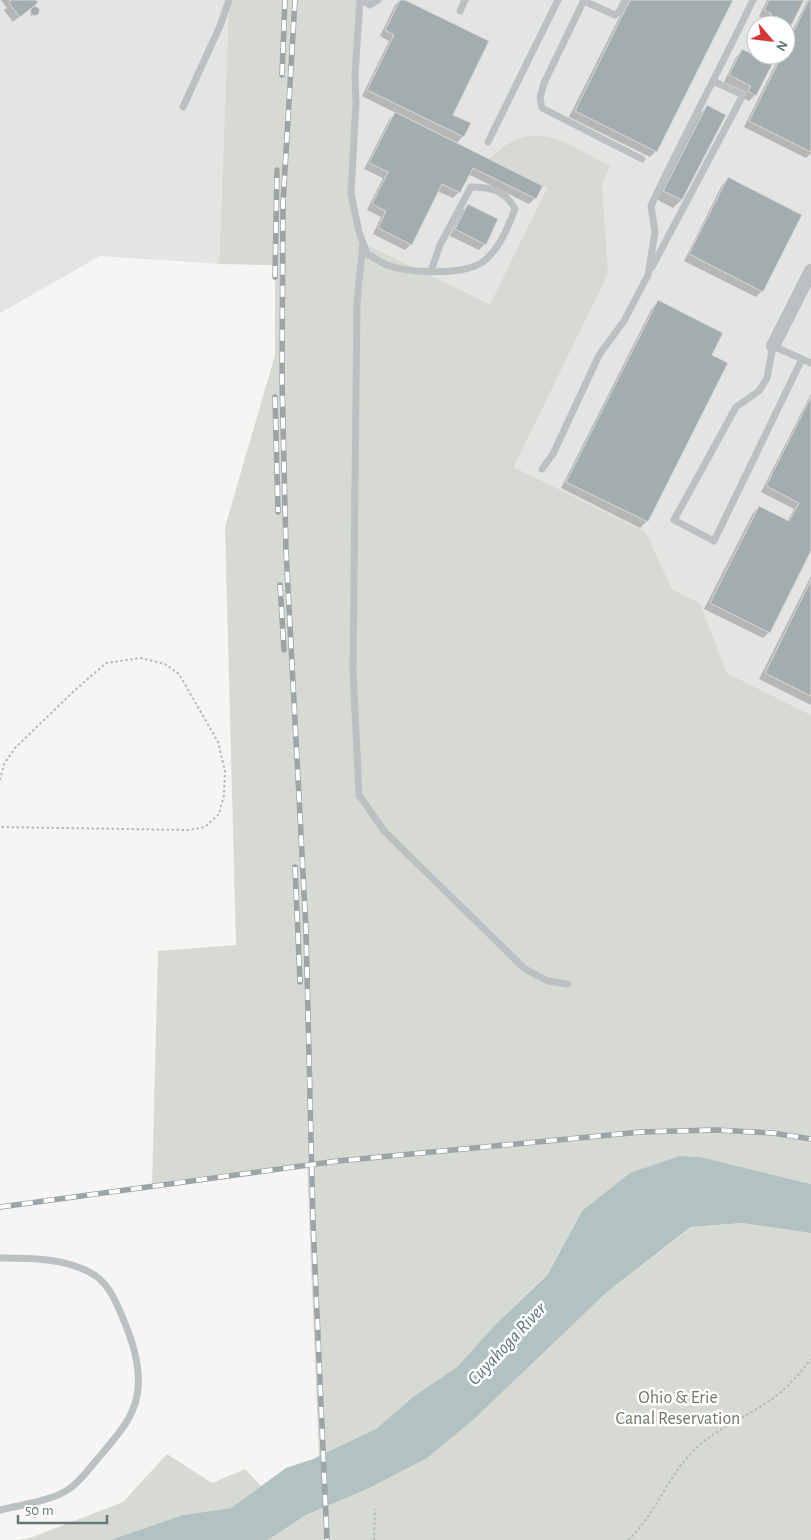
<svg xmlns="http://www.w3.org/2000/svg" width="811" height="1540" viewBox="0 0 811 1540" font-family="'Alegreya Sans',sans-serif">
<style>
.built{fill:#e4e5e3;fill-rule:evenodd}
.green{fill:#d7dad2}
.water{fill:#b2c2c2}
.shadow{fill:#0003}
.building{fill:#a3adaf;stroke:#d7d7d6}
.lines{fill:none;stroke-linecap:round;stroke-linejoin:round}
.path{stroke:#b5babb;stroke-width:2;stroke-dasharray:2.5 2.5;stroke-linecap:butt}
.service{stroke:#bbc1c2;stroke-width:7}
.minor{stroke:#bbc1c2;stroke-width:14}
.rail-casing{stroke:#9ba4a7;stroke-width:5.5}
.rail{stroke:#fff;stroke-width:4;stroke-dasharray:11;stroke-linecap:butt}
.labels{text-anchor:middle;stroke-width:5;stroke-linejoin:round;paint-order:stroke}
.park-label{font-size:18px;fill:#6f7966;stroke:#fff}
.water-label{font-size:19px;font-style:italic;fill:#5e7677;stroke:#fff}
</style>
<rect width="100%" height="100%" fill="#f6f5f3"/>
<!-- built -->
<path class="built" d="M0,0H229L219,264L100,256L0,313Z
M360,0H811V715L727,673L700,603L672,589L646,532L514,467L608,274L560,162L490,304L363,243L351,194ZM756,25H786V55H756Z"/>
<!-- green -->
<path class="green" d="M229,0H360L351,194L363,243L490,304L547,188L489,159C534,115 563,142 610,166L602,184L608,274L514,467L646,532L672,589L700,603L727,673L811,715V1184L701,1157L680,1156L582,1211L547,1274L495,1325L457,1367L414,1396L376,1429L319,1460L307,1165L152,1186L158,951L236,945L225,527L275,355V265L219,264Z
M742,1223L811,1233V1540H268L306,1515L365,1490L518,1376L607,1292L692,1227Z
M167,1454L212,1483L245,1469L261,1486L231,1508L183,1515L110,1540H18L30,1538L123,1502Z"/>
<!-- water -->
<path class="water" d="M680,1156L701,1157L811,1184V1233L742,1223L691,1227L607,1292L474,1419L427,1458L365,1490L306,1515L268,1540H110L183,1515L231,1508L286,1468L313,1459L376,1429L414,1396L457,1367L495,1325L547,1275L582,1211L630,1173Z"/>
<!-- shadow -->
<path class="shadow" d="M1,0H35L29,9L13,22L4,10L7,8Z
M400,0H402L452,116L463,136L456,144L535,198L529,204L468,174L459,192L453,198L437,191L411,244L405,250L373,234L381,217L367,210L383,178L364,169L389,120L396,113L362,96L389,41L380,36L395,5Z
M628,0H732L656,151L650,157L569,117Z
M767,0H803L786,34V25H764L767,20L759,16Z
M811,0V153L806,158L744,127L780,55H786V43L807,1Z
M36,9L37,14L31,16L30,10Z
M756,42V55H775L755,95L749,101L743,98L746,92L724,82L736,57L742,51L750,55Z
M707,106L724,115L681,200L673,208L656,199L699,115Z
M728,179L762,291L756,297L684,261L722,185Z
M468,205L485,244L479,250L450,236L462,211Z
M658,302L711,355L726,363L646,522L640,528L561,488L652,308Z
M811,394V549L769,632L763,638L704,609L753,513L759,507L787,522L794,509L761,492Z
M811,576V705L759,679Z"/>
<!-- building -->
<path class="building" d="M11,0H36L38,3L20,17L9,3Z
M400,0H405L489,41L453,115L471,123L464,137L367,90L394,35L385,30Z
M630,0H733L657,152L575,111Z
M769,0H804L786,36V25H766L772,14L764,10Z
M809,0H811V152L749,121L782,55H786V47Z
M30.5 11a4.5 4.5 0 1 1 9 0a4.5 4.5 0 1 1-9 0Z
M756,46V55H777L756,96L748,91L751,86L729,75L742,49L752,54Z
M707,105L726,115L682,200L663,191Z
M395,112L543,186L536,199L473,168L460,193L442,184L412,245L378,228L386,211L372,204L388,172L369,163Z
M728,177L802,215L763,292L689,254Z
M468,204L498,219L486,245L455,229Z
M658,300L723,333L712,355L728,363L648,522L566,482Z
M811,397V551L770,633L710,603L759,506L789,521L799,503L766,486Z
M811,580V696L765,673Z"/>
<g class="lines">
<!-- path -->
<path class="path" d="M0,780L4,764L15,748L74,691L106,663L141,658L165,664L179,674L218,742L225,771L224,795L219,814L205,827L189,830L0,827
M374,1540L375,1509
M628,1540C656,1514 667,1477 694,1450C717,1427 751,1416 777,1395C790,1385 801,1372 811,1359"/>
<!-- service -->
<path class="service" d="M360,0L355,75L356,103L351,194L359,232L367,254C373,257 380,262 387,265C409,273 465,276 484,261C500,248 508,227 515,209C505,190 490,187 471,187L440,245L431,271
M362,0L370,5L378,0
M584,0L544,83L540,98L542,108L642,159
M584,1L615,15L619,12L625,0
M460,11L465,0
M183,107L220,26L229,0
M488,142L558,0
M363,243L357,302L353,670L359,795L385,832L525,969L548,981L567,984
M652,267L743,95L713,81
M802,359L714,541L674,520L736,407L759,391L767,378L773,346L811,363
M542,469L553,454L599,355L624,321L648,275L655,232L651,206L654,199C686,132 721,67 753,0
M0,1258C31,1258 69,1258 96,1276C110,1286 118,1306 124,1321C135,1347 145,1381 133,1409C126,1427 112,1441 100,1456C91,1466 81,1481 69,1489C52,1501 20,1505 0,1510"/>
<!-- minor -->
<path class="minor" d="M773,346L811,271"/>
<defs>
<path id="rail" d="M295,0L283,203L282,379L286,550L306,930L313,1222L327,1540
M282,75L285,0
M275,277L277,170
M275,397L278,512
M280,585L284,650
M295,867L300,982
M0,1207L338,1161L641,1132L715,1130L773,1133L811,1139"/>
</defs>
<!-- rail casing -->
<use href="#rail" class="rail-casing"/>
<!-- rail -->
<use href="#rail" class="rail"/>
</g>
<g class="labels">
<!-- park labels -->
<g class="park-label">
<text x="678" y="1403">Ohio &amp; Erie<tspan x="678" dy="21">Canal Reservation</tspan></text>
</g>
<!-- water labels -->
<g class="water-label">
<text transform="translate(506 1343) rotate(-47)" y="7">Cuyahoga River</text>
</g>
</g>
<!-- north arrow -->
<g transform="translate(771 40) rotate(118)"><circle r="24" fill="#ffffff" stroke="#c1c9ca"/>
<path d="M0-4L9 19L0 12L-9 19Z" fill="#d43539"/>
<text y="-8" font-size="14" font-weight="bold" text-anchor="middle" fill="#64777b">N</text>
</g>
<!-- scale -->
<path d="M18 1515v8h89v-8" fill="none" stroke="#64777b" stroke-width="2.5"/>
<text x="25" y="1515" font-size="15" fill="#64777b" stroke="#ffffff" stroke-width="4" paint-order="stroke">50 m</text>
</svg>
